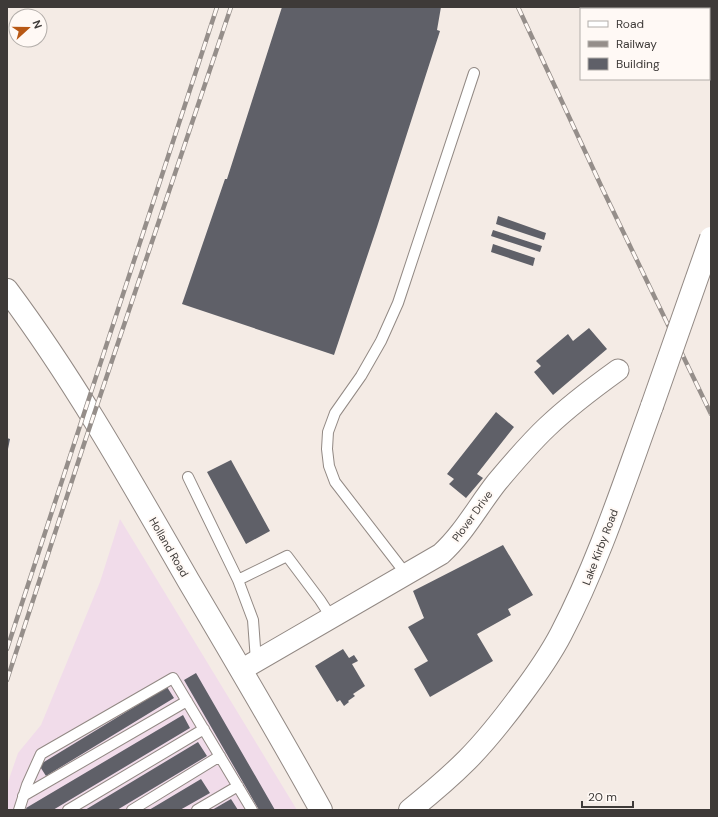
<svg xmlns="http://www.w3.org/2000/svg" width="718" height="817" viewBox="0 0 718 817" font-family="'DM Sans',sans-serif">
<style>
.commercial{fill:#f1dcea}
.building{fill:#5f6068}
.lines{fill:none;stroke-linecap:round;stroke-linejoin:round}
.service-casing{stroke:#928984;stroke-width:12}
.minor-casing{stroke:#928984;stroke-width:23}
.tertiary-casing{stroke:#928984;stroke-width:24}
.primary-casing{stroke:#928984;stroke-width:24}
.service{stroke:#fff;stroke-width:10}
.minor{stroke:#fff;stroke-width:21}
.tertiary{stroke:#fff;stroke-width:22}
.primary{stroke:#fff;stroke-width:22}
.rail-casing{stroke:#958e8a;stroke-width:4.5}
.rail{stroke:#fff9f5;stroke-width:3;stroke-dasharray:9;stroke-linecap:butt}
.tertiary-bridge-casing{stroke:#928984;stroke-width:24;stroke-linecap:butt}
.tertiary-bridge{stroke:#fff;stroke-width:22}
.labels{text-anchor:middle;stroke-width:4;stroke-linejoin:round;paint-order:stroke}
.street-label{font-size:11px;fill:#3e3a38;stroke:#fff9f5}
</style>
<rect width="100%" height="100%" fill="#f4ebe5"/>
<!-- commercial -->
<path class="commercial" d="M120,519L297,810H7V785L18,753L41,725L100,582Z"/>
<!-- building -->
<path class="building" d="M282,7H441L437,30L440,31L377,227L334,355L182,304L225,179H227Z
M498,216L546,233L544,240L496,224Z
M493,230L542,246L540,252L491,236Z
M493,244L535,258L533,266L491,252Z
M589,328L607,349L553,395L534,372L541,366L536,361L568,334L573,341Z
M496,412L514,427L477,474L483,478L466,498L449,484L454,479L447,474Z
M7,438L10,439L8,449H7Z
M231,460L270,531L246,544L207,472Z
M503,545L533,595L508,609L511,615L477,634L493,661L430,697L414,669L428,661L408,627L424,618L413,591Z
M343,649L349,658L354,655L358,661L352,664L365,686L353,694L355,696L348,701L349,702L344,706L340,700L337,702L315,666Z
M196,673L275,810H259L184,680Z
M167,687L174,698L46,776L39,765Z
M183,715L190,728L53,810H27L26,808Z
M198,742L207,756L117,810H85Z
M201,779L210,793L180,810H149Z
M231,799L238,810H212Z"/>
<g class="lines">
<defs>
<path id="service" d="M188,477L238,580L253,620L256,661
M406,574L335,482L329,466L327,449L328,432L335,413L361,376L381,341L398,303L474,73
M238,580L287,556L320,600L331,617
M23,796L187,701
M19,810L27,785L41,754L173,678L252,810
M68,810L204,729
M132,810L220,756
M197,810L238,786"/>
<path id="minor" d="M241,670L441,554C464,533 478,506 497,482C513,463 529,444 547,427C569,406 593,388 618,370"/>
<path id="tertiary" d="M410,810C430,794 449,778 467,760C487,740 504,718 521,695C536,675 550,655 561,634C599,561 624,483 652,406"/>
<path id="primary" d="M7,290C75,381 131,481 188,580C233,656 278,732 321,810"/>
</defs>
<!-- service casing -->
<use href="#service" class="service-casing"/>
<!-- minor casing -->
<use href="#minor" class="minor-casing"/>
<!-- tertiary casing -->
<use href="#tertiary" class="tertiary-casing"/>
<!-- primary casing -->
<use href="#primary" class="primary-casing"/>
<!-- service -->
<use href="#service" class="service"/>
<!-- minor -->
<use href="#minor" class="minor"/>
<!-- tertiary -->
<use href="#tertiary" class="tertiary"/>
<!-- primary -->
<use href="#primary" class="primary"/>
<defs>
<path id="rail" d="M518,7L603,190L711,414
M7,649L217,7
M7,680L85,441L231,7"/>
</defs>
<!-- rail casing -->
<use href="#rail" class="rail-casing"/>
<!-- rail -->
<use href="#rail" class="rail"/>
<defs>
<path id="tertiary-bridge" d="M652,406L711,238"/>
</defs>
<!-- tertiary-bridge casing -->
<use href="#tertiary-bridge" class="tertiary-bridge-casing"/>
<!-- tertiary-bridge -->
<use href="#tertiary-bridge" class="tertiary-bridge"/>
</g>
<g class="labels">
<!-- street labels -->
<g class="street-label">
<text transform="translate(472 516) rotate(-54)" y="4">Plover Drive</text>
<text transform="translate(169 547) rotate(60)" y="4">Holland Road</text>
<text transform="translate(600 547) rotate(-69)" y="4">Lake Kirby Road</text>
</g>
</g>
<!-- border -->
<rect width="718" height="817" fill="none" stroke="#3e3a38" stroke-width="16"/>
<!-- legend -->
<rect x="580" y="8" width="130" height="72" fill="#fff9f5" stroke="#b2ada9"/>
<rect x="588" y="21" width="20" height="6" fill="#ffffff" stroke="#b2ada9"/>
<text x="616" y="28" font-size="12" fill="#3e3a38">Road</text>
<rect x="588" y="41" width="20" height="6" fill="#958e8a" stroke="#b2ada9"/>
<text x="616" y="48" font-size="12" fill="#3e3a38">Railway</text>
<rect x="588" y="58" width="20" height="12" fill="#5f6068" stroke="#b2ada9"/>
<text x="616" y="68" font-size="12" fill="#3e3a38">Building</text>
<!-- north arrow -->
<g transform="translate(28 28) rotate(69)"><circle r="19" fill="#fff9f5" stroke="#b2ada9"/>
<path d="M0-3L7 15L0 10L-7 15Z" fill="#b85814"/>
<text y="-6" font-size="11" font-weight="bold" text-anchor="middle" fill="#3e3a38">N</text>
</g>
<!-- scale -->
<path d="M582 801v6h51v-6" fill="none" stroke="#3e3a38" stroke-width="2"/>
<text x="588" y="801" font-size="12" fill="#3e3a38" stroke="#fff9f5" stroke-width="3" paint-order="stroke">20 m</text>
</svg>
